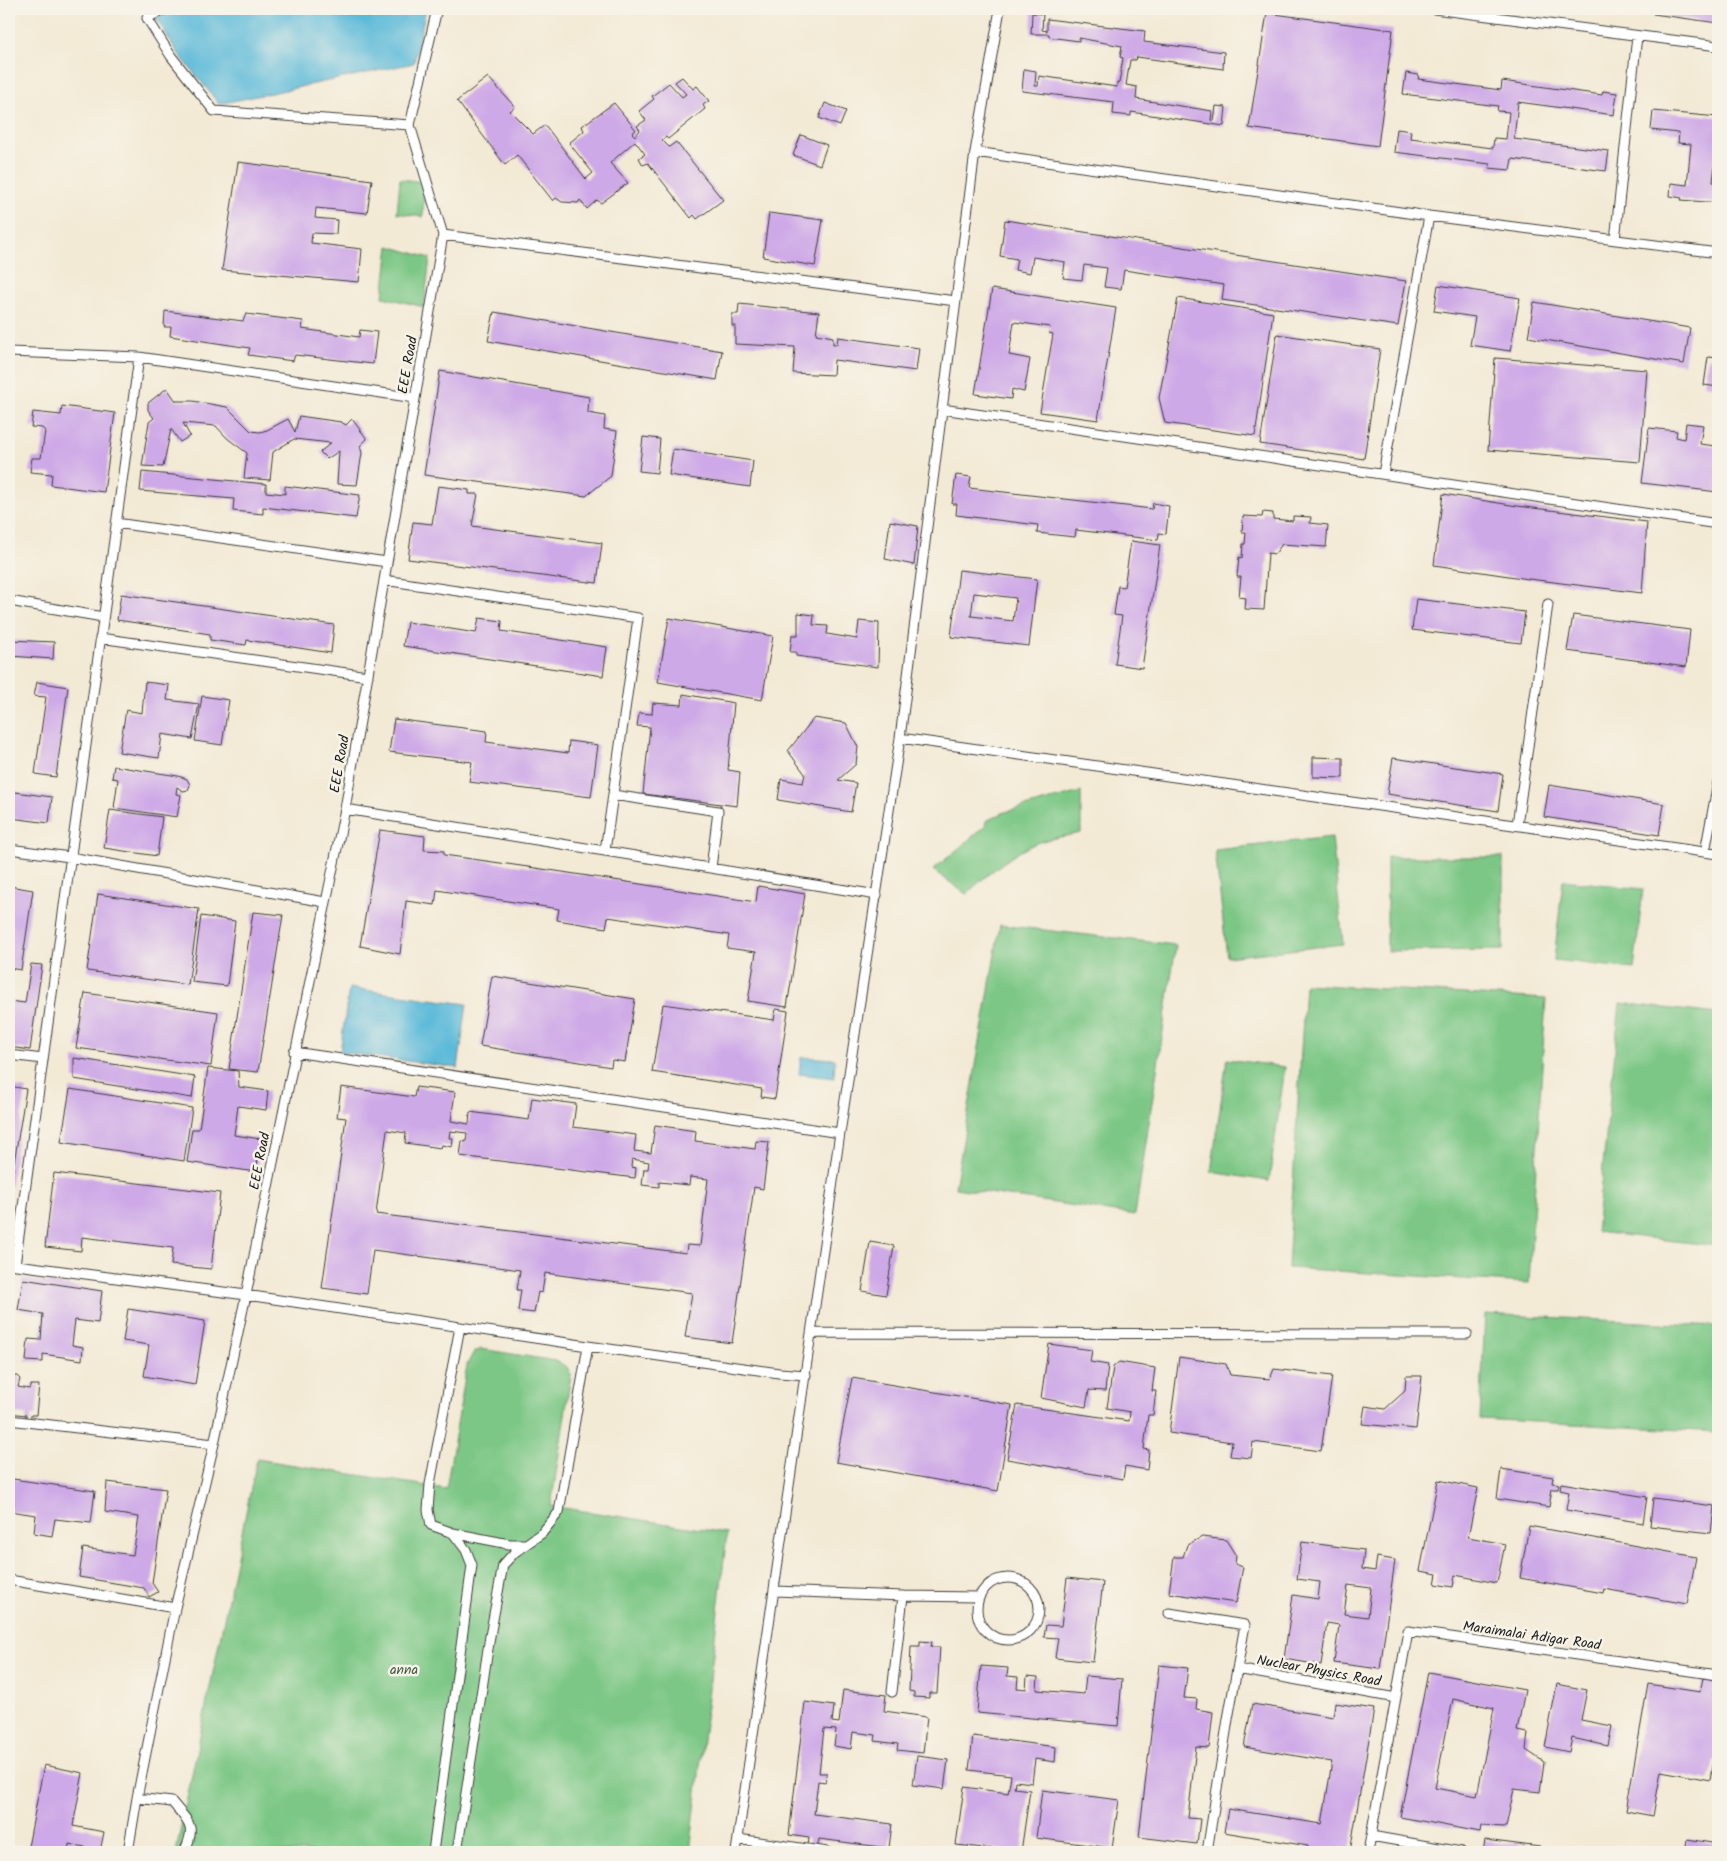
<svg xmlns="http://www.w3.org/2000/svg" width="1727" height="1861" viewBox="0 0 1727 1861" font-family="Kalam,sans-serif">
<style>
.green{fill:#7bc785;stroke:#4c7250}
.water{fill:#5bbad9;stroke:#3c6b7a}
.building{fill:#cea9e7;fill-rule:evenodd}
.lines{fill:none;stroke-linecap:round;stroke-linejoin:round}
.lane-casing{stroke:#3c3b38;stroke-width:11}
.lane{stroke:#fff;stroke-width:9}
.labels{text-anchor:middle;stroke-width:5;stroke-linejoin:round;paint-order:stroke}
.street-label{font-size:14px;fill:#1c1c1c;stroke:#f7f3e8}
.park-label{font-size:14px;fill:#3d5841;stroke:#f7f3e8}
</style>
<rect width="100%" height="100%" fill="#f7f3e8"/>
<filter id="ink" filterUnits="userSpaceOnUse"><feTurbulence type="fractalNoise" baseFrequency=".02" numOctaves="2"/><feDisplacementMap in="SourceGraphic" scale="10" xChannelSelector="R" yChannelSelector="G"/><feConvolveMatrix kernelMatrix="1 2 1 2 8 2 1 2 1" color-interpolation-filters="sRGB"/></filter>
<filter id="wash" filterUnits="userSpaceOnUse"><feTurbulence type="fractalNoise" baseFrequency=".0096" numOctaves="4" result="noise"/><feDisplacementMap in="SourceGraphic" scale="20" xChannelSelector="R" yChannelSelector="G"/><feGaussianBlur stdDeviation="1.12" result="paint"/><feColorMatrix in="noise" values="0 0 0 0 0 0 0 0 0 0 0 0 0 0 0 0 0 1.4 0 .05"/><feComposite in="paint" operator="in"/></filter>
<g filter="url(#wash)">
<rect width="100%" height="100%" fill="#f3ead5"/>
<!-- green -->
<path class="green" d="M400,179L424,182L423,217L397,213Z
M389,246L430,258L424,307L383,297Z
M1081,792V833C1064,837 1044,838 1028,847C1005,859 985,877 966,894L933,870L985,826L986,821L1005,812Z
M1332,837L1343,944L1227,957L1215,850Z
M1387,857H1503V950L1387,951Z
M1563,880L1643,889L1634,969L1554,960Z
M1000,925L1176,945L1135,1215L955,1188Z
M1305,984L1546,999L1529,1283L1288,1268Z
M1620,1003L1718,1014V1246L1596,1232Z
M1227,1059L1285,1067L1269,1181L1211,1172Z
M1485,1314L1718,1326V1432L1480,1419Z
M481,1349L556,1361L567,1367L571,1375L551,1506L727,1533L690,1852H176L257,1459L446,1489L467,1365L473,1353Z"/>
<!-- water -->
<path class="water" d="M173,9H426L414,63L219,104L178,53L156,18Z
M349,988L467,1004L458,1068L340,1052Z
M801,1057L835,1059L834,1078L799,1074Z"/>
<g id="blocks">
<!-- building -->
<path class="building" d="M1654,9H1718V23L1653,14Z
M1032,13L1043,14L1042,30L1047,31V19L1145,31L1144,42L1224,52L1223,69L1137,57L1136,60H1130L1126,85L1137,87L1136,99L1212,111L1211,120L1214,121L1216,106L1226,107L1224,126L1131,112V116L1113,114L1114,102L1022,91L1024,69L1036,71L1035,86H1038L1039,76L1117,87V83H1119L1123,58L1120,57L1122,46L1079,38V41L1049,37V34H1031Z
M1267,13L1393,30L1378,146L1249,128Z
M1406,73L1419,75L1418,79L1501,90L1502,81L1602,95L1603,91L1617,93L1614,115L1518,102L1514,139L1609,151L1606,171L1512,159L1510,170L1489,168L1490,164L1394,152L1397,129L1411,131L1410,138L1493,148L1494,138L1506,139L1509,112L1497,111L1498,106L1403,94Z
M488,77L515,107L510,111L533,134L545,125L586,179L593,173L569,143L584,131L582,126L614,103L636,130L632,133L635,136L640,130L637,126L646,120L639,111L654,99L652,96L669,83L682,97L686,94L675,82L682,77L693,89L697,86L709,101L703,105L705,109L668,139L666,137L662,140L669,147L676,142L723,200L697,219L694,215L691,218L648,163L643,165L639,158L645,154L635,141L610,163L628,183L601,203L597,200L587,209L580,200L578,203L562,202L556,198L553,201L517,155L505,165L457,101Z
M825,103L846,111L840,126L819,118Z
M1653,111L1718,117V139L1713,182L1718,183V203L1681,200L1682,198L1670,196L1671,183L1687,185L1691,144L1678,143L1679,133L1651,130Z
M801,135L827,145L820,165L793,155Z
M238,162L372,180L367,213L316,208L315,218L337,220L336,234L312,233L311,243L362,249L359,282L222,270Z
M769,213L823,220L815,266L763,257Z
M1005,220L1406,281L1398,326L1222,300L1224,285L1124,270L1121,289L1104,287L1107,268L1084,265L1082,280L1063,278L1065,262L1033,257L1030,273L1015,270L1017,259L1000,256Z
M1438,285L1520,298L1510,351L1470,345L1475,317L1434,311Z
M992,289L1116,308L1098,420L1040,412L1053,334L1049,333L1050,327L1014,322L1009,355L1030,359L1024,392L1012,389L1011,399L975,394Z
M1178,298L1273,313L1255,436L1165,423L1159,398Z
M1534,302L1690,328L1684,364L1528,337Z
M739,304L819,312L816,334L833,337V344H837L838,337L919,348L916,371L834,360L833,375L793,373L795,347L735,344V326H732V314H738Z
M165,311L243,321L246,314L303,321L302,329L359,337L360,330L377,332L373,364L295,355L293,361L248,355L250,348L170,336L171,327H164Z
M494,312L722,351L717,380L488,341Z
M1277,334L1380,349L1364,459L1260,444Z
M1708,357L1718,358V387L1704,385Z
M1495,358L1647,370L1640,462L1488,450Z
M440,371L589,397L588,413L605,416L604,429L617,431L611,476L586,496L424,475Z
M167,388L176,401H193L227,407L251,431L260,432L267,430L288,419L295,432L299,416L341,422L346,425L352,419L367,439L360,446L362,453L357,485L337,484L339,451L327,459L320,452L331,443L294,439L273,452L270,480L244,478L247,453L227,438L216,426L183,423L190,436L180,442L171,429L163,467L142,466L149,422L154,418L148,410V403Z
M62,406L115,413L104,492L51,485L52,474L30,472L32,458H41L45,431L42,428L31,427L33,412L61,415Z
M1686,423L1703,425L1700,444L1716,446L1718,437V492L1642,483L1649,428L1677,431L1676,437L1684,439Z
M643,437L660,439L657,473L639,471Z
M673,449L753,461L750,487L669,475Z
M142,472L266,484V492L285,494V486L360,495L356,518L263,507V514L233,511L234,499L140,491Z
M956,475L971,477L969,488L1152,509L1153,503L1169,506L1166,534L1159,533L1158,540L1076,530L1075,537L1037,533L1038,525L956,515L957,504H952Z
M438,486L469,490V494H478L472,526L602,543L597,583L408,559L413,522L432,524Z
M1443,494L1517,506L1647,522L1642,593L1529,579L1434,565Z
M1263,512L1273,513V519L1293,521V516L1311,517L1310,523L1328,525L1326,547L1282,544L1275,554L1268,553L1264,610L1245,609L1246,598L1239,597L1241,577H1237L1239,557L1242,558L1243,544H1245L1246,532H1242L1243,516L1262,517Z
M890,521L918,526L914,565L885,559Z
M1131,541L1160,545L1142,668L1115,664L1122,616L1114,615L1118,586L1124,587Z
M959,570L1037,579L1029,646L951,637ZM974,593L1016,598L1013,621L971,616Z
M121,594L334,625L331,653L247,640L246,645L210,640V634L117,620Z
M1416,599L1525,612L1521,643L1412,630Z
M798,613L814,615L813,625L828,626L827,634L857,639L859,621L879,623L878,667L796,656V652H790L792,635H798Z
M1573,615L1690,630L1686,667L1567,651Z
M479,618L502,621L501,631L607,647L603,676L403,646L407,622L476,633Z
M669,618L773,636L762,700L658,682Z
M9,640L54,642L53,659L9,656Z
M37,682L68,687L56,777L35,774L46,697L34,696Z
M145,682L169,685L167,700L199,704L192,739L162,734L159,758L119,752L126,710L142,713Z
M683,694L734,703L728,770L740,772L737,806L643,794L650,727L637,726L639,713L652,714L653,703L682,705Z
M202,696L229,700L222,745L195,741Z
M814,718L846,723L858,747L856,764L838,780L856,783L851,812L778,800L781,779L803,783L805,774L788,751Z
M394,719L487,731L486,742L568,753L569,741L598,745L591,797L469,782L472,762L389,752Z
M1313,757L1343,758V778L1313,777Z
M1393,758L1503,774L1498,811L1387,794Z
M114,766L178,776L187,779L190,785L188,790L183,791L177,787L176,794L181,795L177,817L114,808L118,779L112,778Z
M1549,785L1664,804L1659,835L1544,817Z
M15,792L52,797L49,823L11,818Z
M110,810L162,817L157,856L104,848Z
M380,830L425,836L424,850L444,851V855L556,871L756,902L758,886L805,894L787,1007L748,1001L756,952L727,948L729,935L608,917L606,928L557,920L559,909L437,890L435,905L406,901L400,954L360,946Z
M9,886L33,890L21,970L9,968Z
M98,894L199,909L188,985L87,971Z
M253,912L283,915L258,1072L229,1069Z
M201,916L235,921L227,986L192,982Z
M31,964L42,965L30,1050L9,1047V1001L25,1003Z
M492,976L635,999L625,1062L612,1060L611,1067L480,1046Z
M85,993L218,1012L211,1066L76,1048Z
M663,1004L774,1020L776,1009L788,1011L775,1099L761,1097L762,1089L652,1072Z
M74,1058L195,1077L192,1098L74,1079Z
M208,1068L238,1071L239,1087L268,1091L266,1110L238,1106L234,1135L261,1139L256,1172L187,1162L192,1129H199Z
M9,1086L26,1089L10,1188H9Z
M341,1087L414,1097L416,1087L455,1092L451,1121L469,1124L470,1112L529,1120L532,1098L576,1104L573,1127L636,1135L634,1151L651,1153L655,1125L696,1131L695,1141L755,1149L756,1141L769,1142L763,1189L754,1187L732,1343L685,1337L692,1293L545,1273L542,1293L538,1292L534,1313L518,1311L521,1290H517L520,1270L373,1250L367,1294L322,1288L346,1118L337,1117ZM387,1130L406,1133L405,1143L441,1148L442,1145L452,1147L453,1138H449L450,1131L467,1133L466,1142L462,1141L460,1156L635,1178L636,1168L631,1167L632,1159L649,1162L648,1169H644L642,1185L659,1187V1182L689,1185L690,1177L708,1179L700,1246L687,1245L686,1253L376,1214Z
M70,1089L192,1108L184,1161L61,1142Z
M54,1173L220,1193L211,1269L171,1265L173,1248L82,1237L81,1251L45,1247Z
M870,1242L894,1246L886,1295L862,1291Z
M23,1279L102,1291L98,1323L75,1320L72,1345L83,1347L82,1360L43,1354V1362L26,1361L28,1339L41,1340L43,1314L18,1310Z
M128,1309L205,1321L195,1385L144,1376L149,1345L123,1341Z
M1049,1344L1092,1350L1090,1362L1108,1365L1105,1391L1089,1390L1086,1407L1041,1398Z
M1179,1357L1226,1364L1230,1375L1270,1379L1274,1369L1332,1376L1321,1451L1253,1442L1251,1458L1230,1456L1232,1442L1169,1433Z
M1119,1362L1155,1368L1152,1391H1156L1153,1415H1148L1144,1449L1149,1450L1147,1470L1125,1466L1123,1479L1007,1459L1017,1405L1129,1421L1130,1412L1107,1408L1113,1367Z
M9,1376H17L20,1379L18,1387L29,1389L31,1385H39L36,1415H31V1421H26V1415L9,1413Z
M1406,1376H1422L1416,1429L1362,1424L1365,1406L1385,1409L1405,1391Z
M852,1378L1012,1405L998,1491L836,1462Z
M1501,1469L1553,1477L1552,1483L1559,1484L1558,1489H1552L1549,1507L1497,1499Z
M13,1479L95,1491L91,1523L55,1519L52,1536L34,1533L36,1515L9,1511Z
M1438,1480L1478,1488L1468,1537L1505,1544L1497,1583L1455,1575L1453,1587L1435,1584L1437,1574L1420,1571Z
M107,1482L166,1489L152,1583L158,1592L149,1597L144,1588L79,1577L83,1548L133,1555L139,1517L105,1512Z
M1561,1483L1647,1497L1643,1523L1566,1510L1569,1492L1560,1490Z
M1653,1498L1714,1506L1711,1533L1650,1526Z
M1529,1526L1696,1557L1687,1604L1604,1589L1603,1593L1520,1578Z
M1202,1537L1226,1540L1236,1556L1235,1564L1243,1567L1236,1603L1169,1593L1174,1557H1183L1187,1545Z
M1302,1542L1364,1550L1362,1569L1375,1571L1377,1557L1395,1560L1380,1669L1334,1663L1339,1625L1327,1623L1321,1665L1284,1659L1293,1595L1318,1599L1320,1582L1297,1579ZM1348,1585L1371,1588L1368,1617L1344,1614Z
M1067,1578L1103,1582L1093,1662L1055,1658L1058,1638L1044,1637L1046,1625L1061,1626Z
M920,1641L932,1642L931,1647H940L937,1693H929V1698L914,1697V1692L909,1691L911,1646H920Z
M1159,1665L1188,1668L1184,1698L1197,1699L1196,1709L1213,1712L1209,1748L1196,1747L1188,1818L1200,1819L1197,1844L1139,1837Z
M981,1666L1008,1668L1007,1676L1018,1677L1017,1688L1026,1689L1027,1676L1038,1677L1037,1690L1084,1694L1086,1676L1122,1679L1118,1726L977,1713Z
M1428,1672L1525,1690L1517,1731L1528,1733L1526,1750L1544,1762L1540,1792L1514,1789L1506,1827L1481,1826L1480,1832L1400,1817ZM1453,1699L1494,1708L1477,1796L1435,1788Z
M1703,1678L1717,1680L1714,1695L1718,1696V1762L1714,1761L1710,1780L1661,1771L1653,1816L1626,1811L1648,1684L1700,1692Z
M1557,1684L1587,1690L1581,1720L1612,1726L1608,1746L1572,1738L1569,1752L1545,1747Z
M843,1690L886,1695L884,1711L927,1717L923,1753L897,1750L898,1744L875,1741L876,1735L853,1732L851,1749L834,1746L836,1730L824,1729L819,1773H827L826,1782L818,1781L814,1814L892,1824L889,1848L819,1839L817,1849L808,1847L809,1838L789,1835L805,1702L834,1706L832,1722L839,1723Z
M1335,1703L1374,1709L1350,1852H1307L1308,1846L1224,1832L1228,1809L1322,1824L1332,1762L1244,1747L1252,1704L1333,1717Z
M973,1736L1056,1747L1055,1762L1035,1759L1032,1783L1015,1781L1014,1788L1030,1790L1021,1852L956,1845L964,1787L1008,1793L1011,1775L969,1770Z
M917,1756L948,1760L944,1789L913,1785Z
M44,1765L83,1773L73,1826L104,1832L100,1852H84L85,1847L69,1844L68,1852H27Z
M1042,1790L1119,1800L1112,1848L1036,1838Z
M1687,1839L1718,1844V1852H1685Z
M1485,1840L1540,1847V1852H1483Z
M1398,1847L1424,1851V1852H1397Z"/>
</g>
</g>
<g filter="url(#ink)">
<use href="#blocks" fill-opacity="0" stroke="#3c3b38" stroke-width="1"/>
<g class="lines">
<defs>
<path id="lane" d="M165,9L147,18L171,56L214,111L410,125
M1434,9L1718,46
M975,152L1429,216L1718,253
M443,235L956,301
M1615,240L1637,36
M9,352L139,357L415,398
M942,409L1718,524
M1383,474L1429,216
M116,523L387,562
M384,580L638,618L605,851
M9,601L103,617
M100,638L368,676
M900,738L1718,854
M613,795L718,811L711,868
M345,809L877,895
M1517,825L1548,604
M9,849L70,857L325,902
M1705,852L1718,782
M294,1052L840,1133
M9,1055L43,1059
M9,1264L246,1295L588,1346L779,1373L806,1375
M15,1265L139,357
M812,1333L1467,1334
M9,1420L214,1444
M453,1533L509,1544H525
M977 1609a31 31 0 1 1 62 0a31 31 0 1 1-62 0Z
M9,1580L175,1608
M775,1591L903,1596L979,1597
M1169,1613L1245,1625L1228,1719L1207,1852
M1237,1669L1396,1698
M892,1692L903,1596
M137,1798L172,1802C189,1823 197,1826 184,1852
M1371,1836L1461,1852
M738,1839L828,1852
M128,1852L137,1798L175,1608L214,1444L246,1295L345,809L443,235L410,125L437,9
M433,1852L472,1565L466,1550L453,1533L431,1525L428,1510L430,1484L460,1327
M457,1852L490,1636L503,1565L515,1552L542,1533L559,1512L588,1346
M736,1852L840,1133L900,738L975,152L1000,9
M1368,1852L1408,1631L1718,1675"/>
</defs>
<!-- lane casing -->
<use href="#lane" class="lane-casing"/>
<!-- lane -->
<use href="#lane" class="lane"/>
</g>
</g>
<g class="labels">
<!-- street labels -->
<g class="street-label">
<text transform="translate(407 365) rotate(-80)" y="5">EEE Road</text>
<text transform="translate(339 764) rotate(-80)" y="5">EEE Road</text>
<text transform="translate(259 1161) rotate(-79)" y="5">EEE Road</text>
<text transform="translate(1532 1635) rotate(8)" y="5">Maraimalai Adigar Road</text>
<text transform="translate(1319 1670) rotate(10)" y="5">Nuclear Physics Road</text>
</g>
<!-- park labels -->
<g class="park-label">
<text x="404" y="1674">anna</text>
</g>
</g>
<!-- margin -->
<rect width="1727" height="1861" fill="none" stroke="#f7f3e8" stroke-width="30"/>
</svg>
